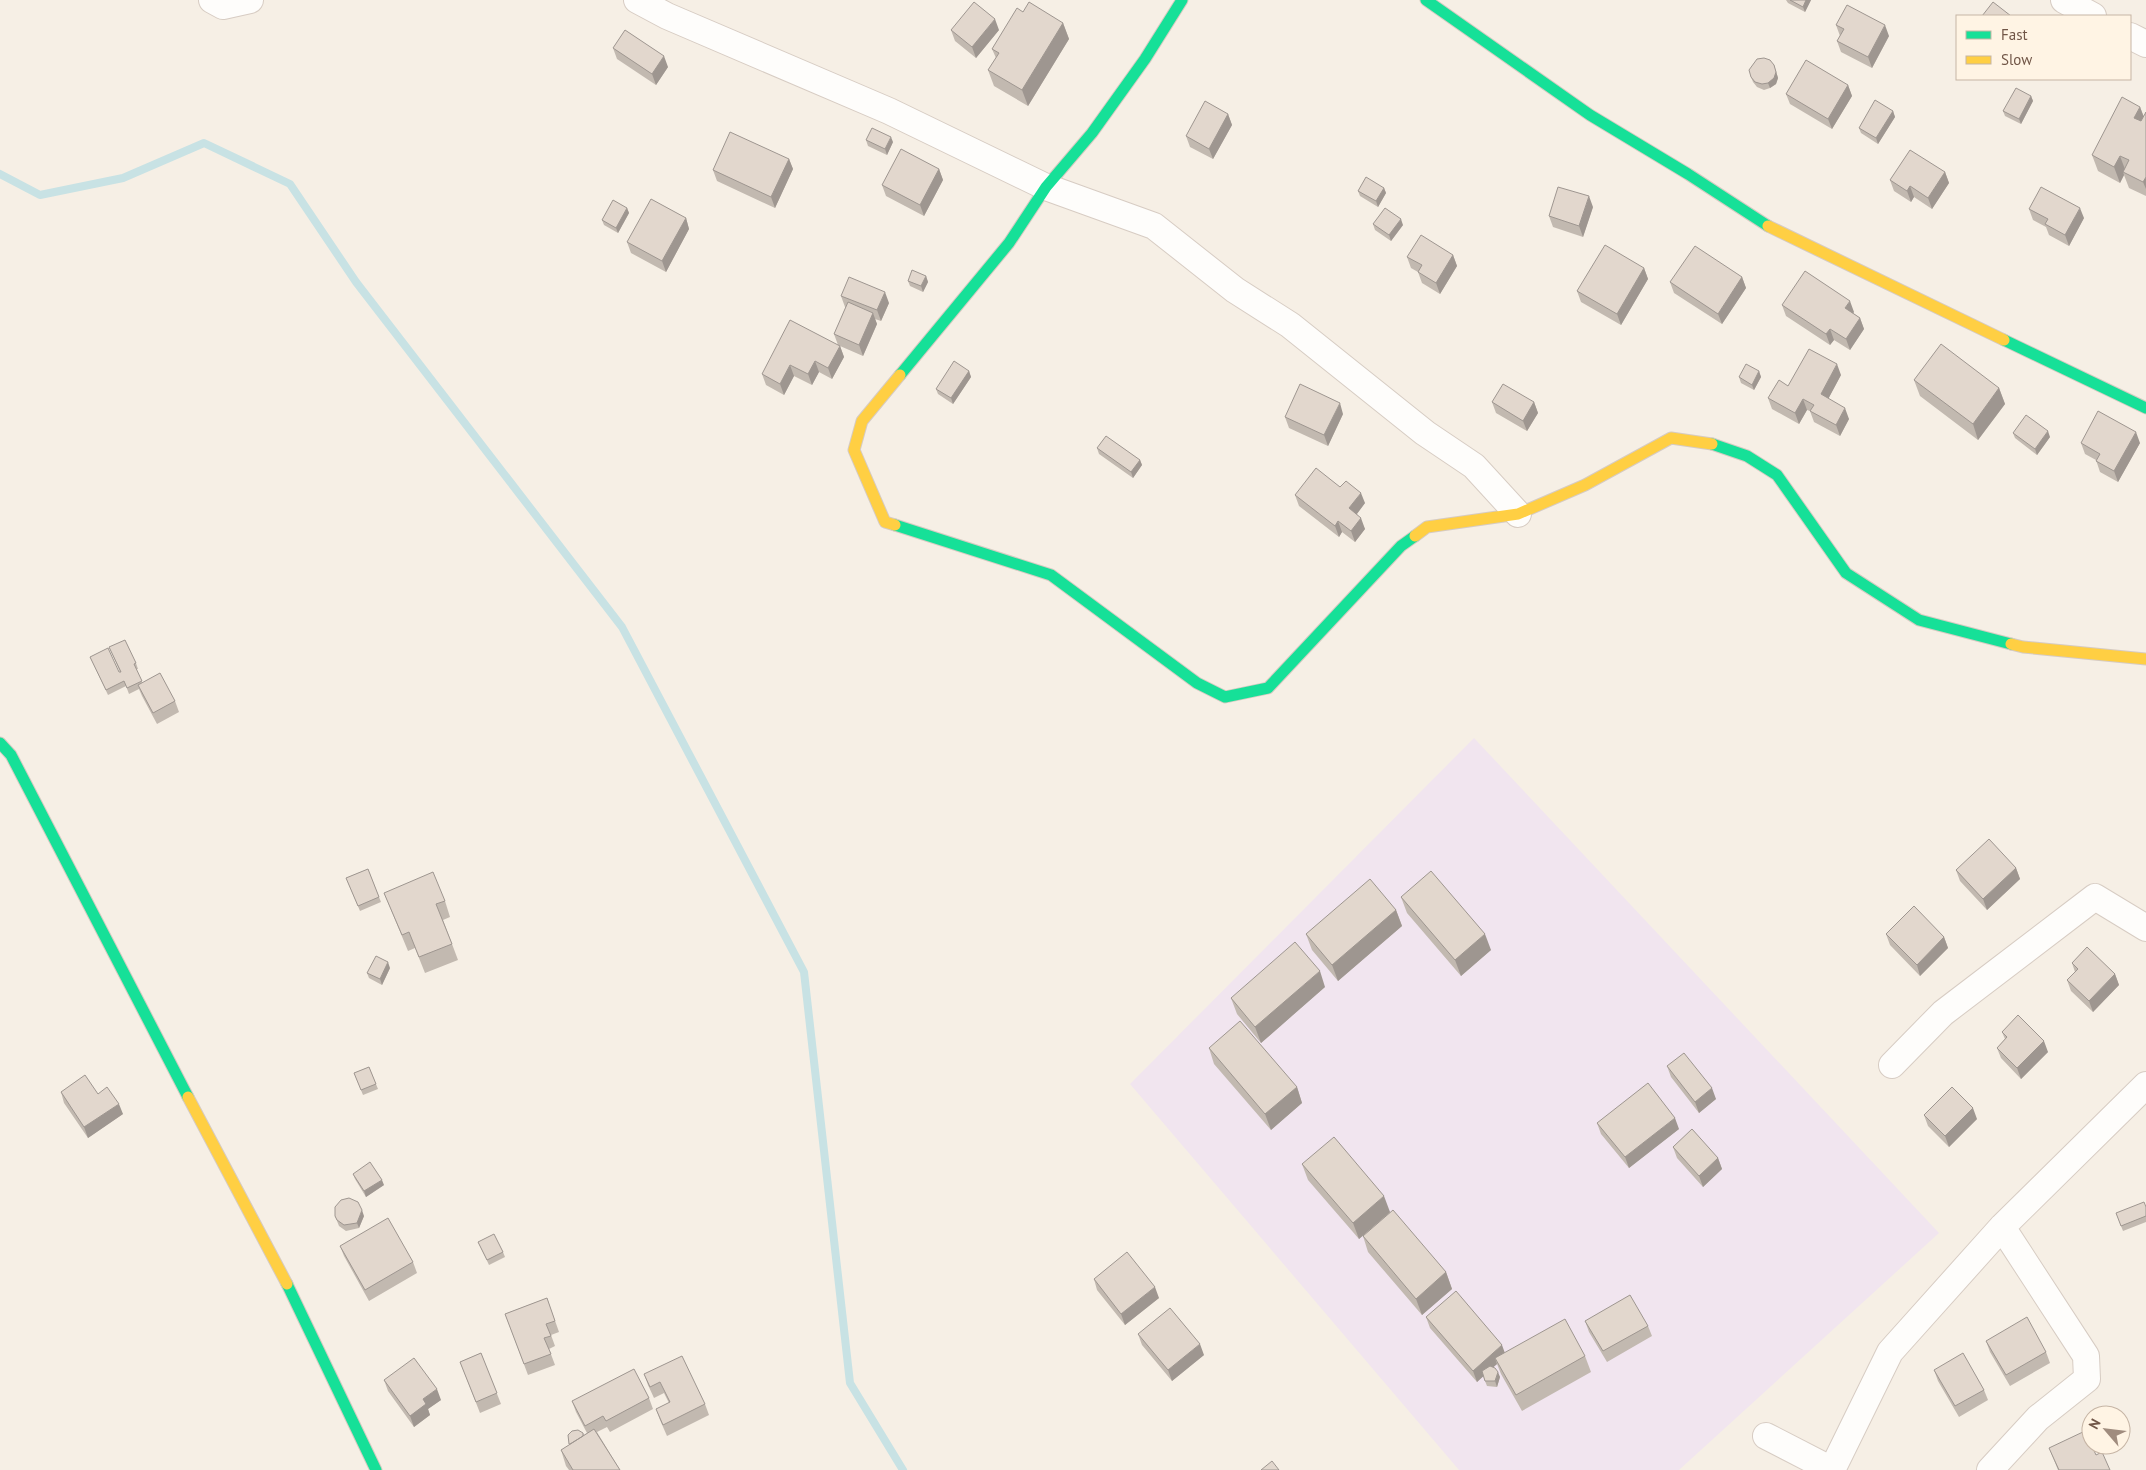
<svg xmlns="http://www.w3.org/2000/svg" width="2146" height="1470" viewBox="0 0 2146 1470" font-family="'PT Sans',sans-serif">
<style>
.education{fill:#f1e5ef}
.lines{fill:none;stroke-linecap:round;stroke-linejoin:round}
.stream{stroke:#c8e2e4;stroke-width:8}
.street-casing{stroke:#d7ccc3;stroke-width:28}
.fast-casing{stroke:#d6cbc2;stroke-width:13}
.slow-casing{stroke:#d6cbc2;stroke-width:13}
.street{stroke:#fefdfb;stroke-width:26}
.fast{stroke:#16e098;stroke-width:11}
.slow{stroke:#ffcf43;stroke-width:11}
.wall{fill:#c2b9b0}
.shaded-wall{fill:#9e9690}
.building{fill:#e2d7cd;stroke:#9e9690}
</style>
<rect width="100%" height="100%" fill="#f6efe5"/>
<!-- education -->
<path class="education" d="M1474,738L1939,1233L1679,1470H1459L1130,1084Z"/>
<g class="lines">
<!-- stream -->
<path class="stream" d="M0,174L40,195L123,178L204,143L290,184L356,282L622,627L804,972L850,1383L903,1470"/>
<defs>
<path id="street" d="M212,0L223,6L250,0
M637,0L667,16L889,111L1046,187L1154,226L1235,290L1290,325L1425,433L1474,466L1518,514
M2064,0L2093,16
M2130,36L2146,44
M1892,1065L1943,1013L2095,897L2146,928
M1766,1436L1832,1470
M1832,1470L1890,1352L2002,1227L2146,1085
M1990,1470L2038,1418L2087,1379L2086,1356L2002,1227"/>
<path id="fast" d="M1426,0L1590,115L1688,174L1768,226
M2004,340L2146,408
M900,375L1009,243L1046,187L1092,133L1145,59L1182,0
M1712,444L1747,456L1777,475L1846,573L1919,620L2011,644
M895,525L1051,575L1197,683L1225,697L1268,688L1401,546L1415,536
M0,743L11,755L188,1097
M287,1284L376,1470"/>
<path id="slow" d="M1768,226L2004,340
M895,525L885,522L854,450L862,421L900,375
M1415,536L1427,527L1518,514L1585,485L1671,438L1712,444
M2011,644L2023,647L2146,659
M188,1097L287,1284"/>
</defs>
<!-- street casing -->
<use href="#street" class="street-casing"/>
<!-- fast casing -->
<use href="#fast" class="fast-casing"/>
<!-- slow casing -->
<use href="#slow" class="slow-casing"/>
<!-- street -->
<use href="#street" class="street"/>
<!-- fast -->
<use href="#fast" class="fast"/>
<!-- slow -->
<use href="#slow" class="slow"/>
</g>
<!-- wall -->
<path class="wall" d="M1786,0H1811L1805,12L1788,3Z
M1023,12L1063,23L1069,39L1028,106L994,86L988,70L996,58L992,49Z
M1836,25L1889,36L1872,68L1841,52L1837,41L1840,36Z
M951,30H999L976,58L955,41Z
M613,48L668,67L656,85L617,59Z
M1776,71L1778,78L1776,84L1770,88L1764,90L1757,87L1753,82L1751,77Z
M1848,85L1852,96L1832,129L1790,104L1786,94Z
M2031,96L2033,101L2021,124L2005,116L2003,111Z
M2140,107L2144,117L2146,112V196L2129,188L2124,175L2120,183L2098,171L2092,155Z
M1893,111L1895,117L1878,144L1861,133L1859,128Z
M1228,114L1232,125L1213,159L1190,147L1186,136Z
M866,140L893,142L887,155L868,146Z
M789,159L793,169L775,208L717,181L713,170Z
M939,169L943,180L924,216L886,196L882,185Z
M1945,172L1949,183L1932,209L1914,197L1911,202L1894,191L1890,180Z
M1384,188L1386,193L1378,207L1360,196L1358,191Z
M1593,207L1583,237L1553,227L1549,216Z
M627,208L629,213L618,233L604,225L602,220Z
M2029,209L2084,218L2069,246L2049,235L2046,227L2033,220Z
M686,218L689,229L666,272L631,253L627,242Z
M1373,224L1403,225L1391,241L1375,230Z
M1453,255L1457,266L1440,294L1422,283L1418,272L1411,268L1407,257Z
M1644,268L1648,279L1621,325L1581,302L1577,291Z
M926,276L928,282L923,292L910,286L908,281Z
M1742,277L1746,288L1722,324L1674,293L1670,282Z
M841,296L889,303L881,321L875,319L877,324L863,356L840,346L844,357L832,379L819,372L812,385L794,376L784,395L766,385L762,374L838,345L834,334L846,307H845Z
M1782,305L1854,312L1853,313L1860,318L1864,329L1850,350L1834,340L1830,345L1786,316Z
M969,371L971,377L953,404L938,394L936,389Z
M1759,371L1761,377L1754,390L1741,383L1739,377Z
M1841,375L1828,399L1849,419L1840,436L1814,422L1810,411L1807,410L1799,424L1772,409L1768,398L1788,386Z
M1914,380L1999,388L2005,404L1978,440L1920,396Z
M1492,402H1534L1538,413L1527,431L1496,413Z
M1343,414L1328,446L1289,428L1285,417Z
M2013,433L2050,437L2037,455L2015,438Z
M2081,443H2140L2118,482L2100,472L2096,460L2085,454Z
M1097,448L1140,460L1142,465L1133,478L1099,454Z
M1340,487L1365,503L1357,514L1365,529L1355,542L1342,532L1339,537L1299,506L1295,495Z
M109,647L136,663L138,669H136L142,683L175,701L179,712L157,724L142,696L139,689L129,694L126,686L108,695L90,657L119,672H120Z
M2016,868L2020,879L1987,910L1960,881L1956,870Z
M368,869L381,902L360,911L346,878Z
M384,893L445,901L450,917L443,920L458,960L425,973L415,948L408,951Z
M1401,897L1491,950L1461,976L1407,913Z
M1396,910L1402,926L1338,981L1312,950L1306,934Z
M1886,934L1944,937L1948,948L1920,976L1890,945Z
M2072,963L2115,974L2119,985L2093,1012L2071,991L2067,980L2075,972Z
M390,968L382,985L369,978L367,973Z
M1325,987L1261,1043L1237,1014L1231,998Z
M2002,1032L2048,1052L2021,1079L2001,1058L1997,1048L2005,1039Z
M1209,1048L1297,1087L1302,1103L1271,1130L1214,1064Z
M1667,1066L1716,1099L1699,1113L1671,1077Z
M369,1067L378,1089L363,1095L354,1073Z
M61,1092L98,1094L123,1114L88,1138L64,1103Z
M1924,1115L1977,1119L1949,1147L1928,1126Z
M1597,1123L1679,1129L1629,1168L1601,1134Z
M1673,1147L1718,1158L1722,1169L1703,1187L1677,1158Z
M1302,1164L1390,1212L1446,1272L1452,1289L1422,1315L1368,1252L1363,1236L1382,1219L1359,1239L1308,1180Z
M353,1174L384,1185L366,1197L355,1179Z
M2146,1207V1222L2123,1231L2116,1213Z
M335,1216H364L359,1228L346,1231L339,1226Z
M478,1242L503,1252L505,1257L489,1265Z
M340,1246L413,1262L417,1273L369,1301L344,1256Z
M1094,1279L1159,1298L1125,1325L1097,1290Z
M547,1298L559,1332L551,1335L555,1346L549,1349L555,1365L528,1375L505,1314Z
M1426,1317L1505,1353L1585,1356L1591,1372L1522,1411L1501,1374L1497,1364L1493,1367L1500,1377L1497,1387L1487,1386L1483,1376L1477,1382L1430,1328Z
M1585,1321L1648,1326L1652,1336L1607,1362L1589,1332Z
M1138,1334L1204,1355L1172,1381L1142,1345Z
M1986,1341L2046,1352L2050,1363L2010,1386L1990,1352Z
M481,1353L501,1404L480,1413L460,1362Z
M1934,1370L1984,1390L1988,1400L1959,1417L1938,1381Z
M644,1374L705,1404L709,1415L667,1436L660,1420L656,1409L669,1403L664,1393L654,1398L648,1385Z
M384,1380L441,1400L428,1409L430,1415L414,1427L388,1391Z
M649,1398L653,1409L610,1432L607,1427L597,1432L620,1470H569L566,1466L561,1450L569,1445L583,1433L584,1435L587,1433L576,1412L572,1401Z
M2049,1448L2096,1455L2110,1470H2058Z"/>
<!-- shaded-wall -->
<path class="shaded-wall" d="M1806,0H1811L1805,12L1803,7Z
M995,19L999,30L976,58L972,47Z
M1063,23L1069,39L1028,106L1022,90Z
M1885,25L1889,36L1872,68L1868,57Z
M664,56L668,67L656,85L652,74Z
M1774,65L1778,78L1776,84L1770,88L1768,83Z
M1848,85L1852,96L1832,129L1828,119Z
M2031,96L2033,101L2021,124L2019,119Z
M2140,107L2146,123L2140,134L2134,118Z
M1893,111L1895,117L1878,144L1876,138Z
M1228,114L1232,125L1213,159L1209,149Z
M891,137L893,142L887,155L885,149Z
M2120,156L2126,172H2123L2124,175L2120,183L2114,167Z
M789,159L793,169L775,208L771,197Z
M939,169L943,180L924,216L920,205Z
M1945,172L1949,183L1932,209L1928,198Z
M2146,177V189L2143,182Z
M1910,186L1914,197L1911,202L1907,191Z
M1384,188L1386,193L1378,207L1376,201Z
M1589,196L1593,207L1583,237L1579,226Z
M627,208L629,213L618,233L616,228Z
M2080,208L2084,218L2069,246L2065,235Z
M686,218L689,229L666,272L662,261Z
M1401,219L1403,225L1391,241L1389,235Z
M1453,255L1457,266L1440,294L1436,283Z
M1644,268L1648,279L1621,325L1617,314Z
M926,276L928,282L923,292L921,286Z
M1742,277L1746,288L1722,324L1718,314Z
M885,292L889,303L881,321L877,310Z
M1850,301L1854,312L1849,319L1845,308Z
M873,313L877,324L863,356L859,345Z
M1860,318L1864,329L1850,350L1846,339Z
M1830,329L1834,340L1830,345L1826,334Z
M840,346L844,357L832,379L828,368Z
M815,361L819,372L812,385L808,374Z
M1837,364L1841,375L1825,405L1821,394Z
M790,365L794,376L784,395L780,384Z
M969,371L971,377L953,404L951,398Z
M1759,371L1761,377L1754,390L1752,385Z
M1999,388L2005,404L1978,440L1973,424Z
M1803,399L1807,410L1799,424L1795,413Z
M1534,402L1538,413L1527,431L1523,421Z
M1340,403L1343,414L1328,446L1324,435Z
M1845,408L1849,419L1840,436L1836,425Z
M2048,431L2050,437L2037,455L2035,449Z
M2136,432L2140,443L2118,482L2114,471Z
M1140,460L1142,465L1133,478L1131,472Z
M1361,493L1365,503L1353,519L1349,508Z
M1361,518L1365,529L1355,542L1351,531Z
M1338,521L1342,532L1339,537L1335,526Z
M2016,868L2020,879L1987,910L1983,899Z
M1396,910L1402,926L1338,981L1332,965Z
M1485,934L1491,950L1461,976L1455,960Z
M1944,937L1948,948L1920,976L1917,965Z
M388,962L390,968L382,985L380,979Z
M1320,971L1325,987L1261,1043L1255,1027Z
M2115,974L2119,985L2093,1012L2089,1001Z
M2044,1041L2048,1052L2021,1079L2017,1068Z
M1297,1087L1302,1103L1271,1130L1265,1114Z
M1712,1088L1716,1099L1699,1113L1695,1102Z
M119,1104L123,1114L88,1138L84,1127Z
M1973,1108L1977,1119L1949,1147L1945,1136Z
M1675,1118L1679,1129L1629,1168L1625,1157Z
M1718,1158L1722,1169L1703,1187L1699,1176Z
M382,1180L384,1185L366,1197L364,1191Z
M1384,1196L1390,1212L1359,1239L1353,1223Z
M362,1210L364,1216L359,1228L357,1223Z
M1446,1272L1452,1289L1422,1315L1416,1299Z
M1155,1287L1159,1298L1125,1325L1121,1314Z
M1200,1344L1204,1355L1172,1381L1168,1370Z
M1502,1345L1506,1356L1495,1358L1497,1364L1477,1382L1473,1371Z
M1498,1372L1500,1377L1497,1387L1495,1381Z
M437,1389L441,1400L428,1409L430,1415L414,1427L410,1416L423,1399Z"/>
<!-- building -->
<path class="building" d="M1790,0H1806L1803,7Z
M974,2L995,19L972,47L951,30Z
M1029,2L1063,23L1022,90L988,70L999,53L992,49L1017,8L1023,12Z
M1993,2L2011,16H1982Z
M1847,5L1885,25L1868,57L1837,41L1844,29L1836,25Z
M625,30L664,56L652,74L613,48Z
M1764,58L1770,60L1774,65L1776,72L1774,78L1768,83L1762,84L1755,82L1751,77L1749,70L1757,59Z
M1806,60L1848,85L1828,119L1786,94Z
M2016,88L2031,96L2019,119L2003,111Z
M2122,97L2140,107L2134,118L2141,121L2146,112V177L2143,182L2123,172L2129,160L2120,156L2114,167L2092,155Z
M1875,100L1893,111L1876,138L1859,128Z
M1205,101L1228,114L1209,149L1186,136Z
M872,128L891,137L885,149L866,140Z
M730,132L789,159L771,197L713,170Z
M901,149L939,169L920,205L882,185Z
M1910,150L1945,172L1928,198L1910,186L1907,191L1890,180Z
M1366,177L1384,188L1376,201L1358,191Z
M1558,187L1589,196L1579,226L1549,216Z
M2041,187L2080,208L2065,235L2045,224L2048,219L2029,209Z
M651,199L686,218L662,261L627,242Z
M613,200L627,208L616,228L602,220Z
M1385,208L1401,219L1389,235L1373,224Z
M1421,235L1453,255L1436,283L1418,272L1422,265L1407,257Z
M1605,245L1644,268L1617,314L1577,291Z
M1695,246L1742,277L1718,314L1670,282Z
M912,270L926,276L921,286L908,281Z
M1805,271L1850,301L1845,308L1860,318L1846,339L1830,329L1826,334L1782,305Z
M849,277L885,292L877,310L841,296Z
M848,302L873,313L859,345L834,334Z
M790,320L840,346L828,368L815,361L808,374L790,365L780,384L762,374Z
M1941,344L1999,388L1973,424L1914,380Z
M1809,349L1837,364L1821,394L1845,408L1836,425L1810,411L1814,405L1803,399L1795,413L1768,398L1779,380L1788,386Z
M954,361L969,371L951,398L936,389Z
M1746,364L1759,371L1752,385L1739,377Z
M1300,384L1340,403L1324,435L1285,417Z
M1503,384L1534,402L1523,421L1492,402Z
M2098,411L2136,432L2114,471L2096,461L2100,454L2081,443Z
M2026,415L2048,431L2035,449L2013,433Z
M1106,436L1140,460L1131,472L1097,448Z
M1316,468L1340,487L1346,481L1361,493L1349,508L1361,518L1351,531L1338,521L1335,526L1295,495Z
M125,640L136,663L134,664L142,681L127,688L124,681L106,690L90,657L108,648L119,672H121L109,647Z
M160,673L175,701L153,713L138,685Z
M1989,839L2016,868L1983,899L1956,870Z
M368,869L379,897L358,906L346,878Z
M1431,871L1485,934L1455,960L1401,897Z
M433,872L445,901L436,904L452,944L419,957L409,932L402,935L384,893Z
M1370,879L1396,910L1332,965L1306,934Z
M1914,906L1944,937L1917,965L1886,934Z
M1295,942L1320,971L1255,1027L1231,998Z
M2087,947L2115,974L2089,1001L2067,980L2078,969L2072,963Z
M376,956L388,962L380,979L367,973Z
M2018,1015L2044,1041L2017,1068L1997,1048L2007,1037L2002,1032Z
M1240,1021L1297,1087L1265,1114L1209,1048Z
M1684,1053L1712,1088L1695,1102L1667,1066Z
M369,1067L376,1084L361,1090L354,1073Z
M85,1075L98,1094L107,1087L119,1104L84,1127L61,1092Z
M1648,1083L1675,1118L1625,1157L1597,1123Z
M1952,1087L1973,1108L1945,1136L1924,1115Z
M1692,1129L1718,1158L1699,1176L1673,1147Z
M1334,1137L1384,1196L1353,1223L1302,1164Z
M370,1162L382,1180L364,1191L353,1174Z
M349,1198L358,1202L362,1210L357,1223L344,1225L337,1220L335,1216V1207L341,1200Z
M2144,1202L2146,1207V1216L2121,1226L2116,1213Z
M1393,1210L1446,1272L1416,1299L1363,1236Z
M388,1218L413,1262L365,1290L340,1246Z
M494,1234L503,1252L487,1260L478,1242Z
M1127,1252L1155,1287L1121,1314L1094,1279Z
M1456,1291L1502,1345L1473,1371L1426,1317Z
M1630,1295L1648,1326L1603,1351L1585,1321Z
M547,1298L555,1321L546,1324L551,1336L544,1338L551,1354L524,1364L505,1314Z
M1170,1308L1200,1344L1168,1370L1138,1334Z
M2027,1317L2046,1352L2006,1375L1986,1341Z
M1565,1319L1585,1356L1516,1395L1495,1358Z
M481,1353L497,1393L476,1402L460,1362Z
M1963,1353L1984,1390L1955,1406L1934,1370Z
M682,1356L705,1404L663,1425L656,1409L670,1402L660,1382L650,1387L644,1374Z
M414,1358L437,1389L423,1399L426,1404L410,1416L384,1380Z
M1490,1366L1495,1368L1498,1372L1495,1381H1485L1482,1371Z
M634,1369L649,1398L606,1421L603,1416L585,1426L572,1401Z
M594,1429L620,1470H573L561,1450Z
M578,1430L583,1433V1436L570,1444H569L568,1435L572,1431Z
M2085,1431L2096,1455L2102,1452L2110,1470H2059L2049,1448Z
M1272,1461L1279,1470H1261Z"/>
<!-- legend -->
<rect x="1956" y="15" width="175" height="65" fill="#fff4e4" stroke="#c6b5a5"/>
<rect x="1966" y="31" width="25" height="8" fill="#16e098" stroke="#c6b5a5"/>
<text x="2001" y="40" font-size="15" fill="#715647">Fast</text>
<rect x="1966" y="56" width="25" height="8" fill="#ffcf43" stroke="#c6b5a5"/>
<text x="2001" y="65" font-size="15" fill="#715647">Slow</text>
<!-- north arrow -->
<g transform="translate(2106 1430) rotate(298)"><circle r="24" fill="#fff4e4" stroke="#c6b5a5"/>
<path d="M0-4L9 19L0 12L-9 19Z" fill="#a08c7e"/>
<text y="-8" font-size="14" font-weight="bold" text-anchor="middle" fill="#715647">N</text>
</g>
</svg>
